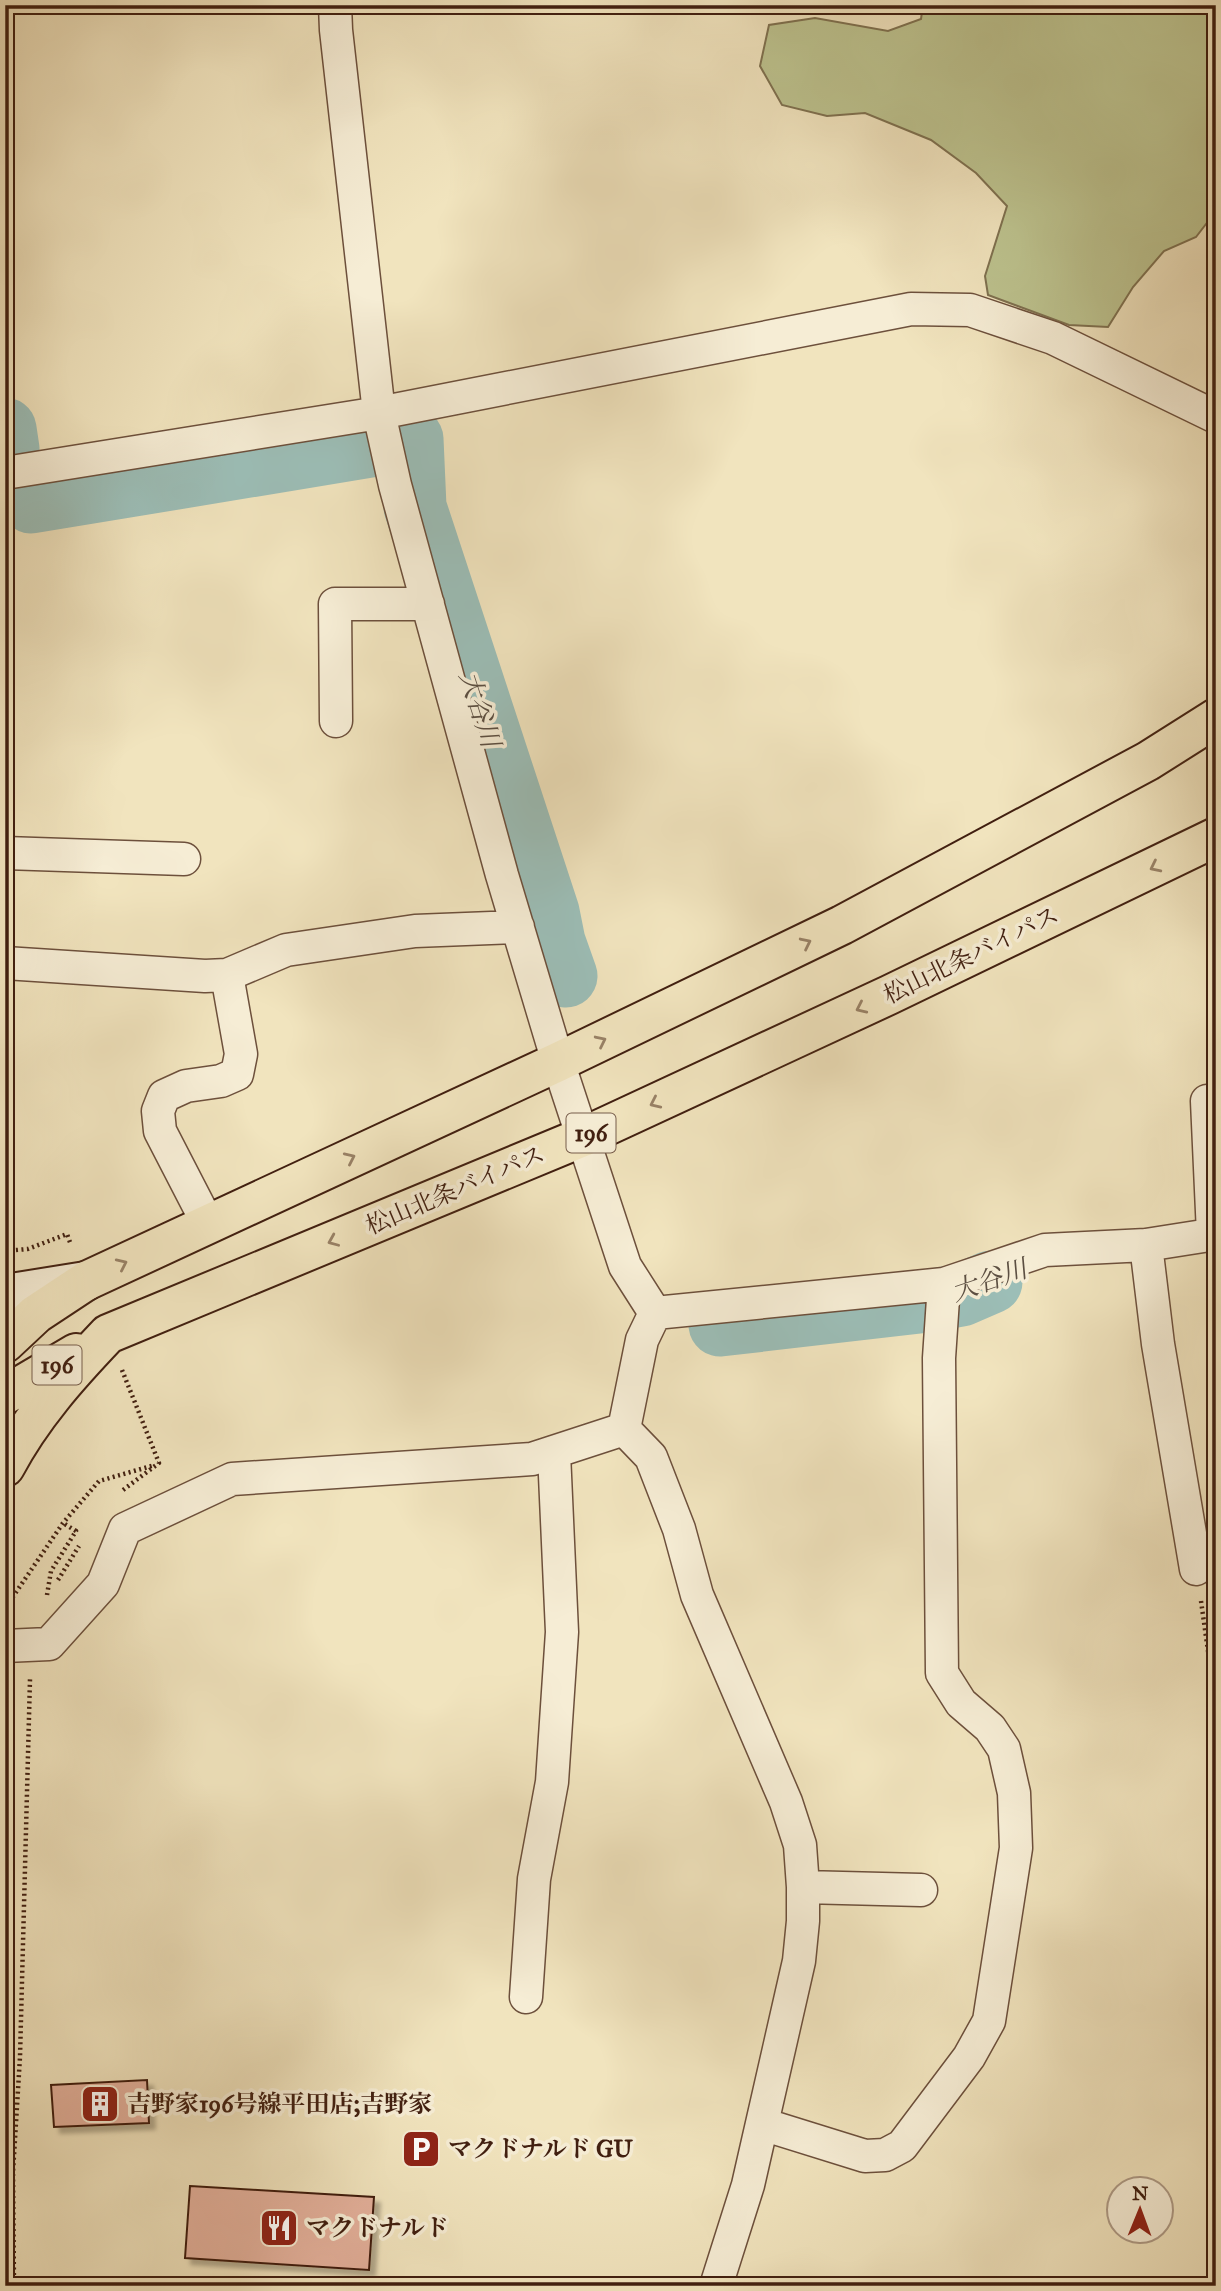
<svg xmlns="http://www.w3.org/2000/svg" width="1221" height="2291" viewBox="0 0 1221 2291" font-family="'IM FELL Great Primer','Noto Serif JP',serif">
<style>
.green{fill:#bdc38f;stroke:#7f7150;stroke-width:2}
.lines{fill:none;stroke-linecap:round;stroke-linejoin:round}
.river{stroke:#9cbeb7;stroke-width:63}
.building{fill:#e3b09b;stroke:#411f10;stroke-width:2;filter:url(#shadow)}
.minor-casing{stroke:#6d503c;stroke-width:35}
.secondary-casing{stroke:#411f10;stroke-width:42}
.trunk-casing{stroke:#411f10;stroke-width:42}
.path{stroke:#411f10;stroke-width:4.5;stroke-dasharray:2 3.5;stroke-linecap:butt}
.minor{stroke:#f6edd5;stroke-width:32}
.secondary{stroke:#f6edd5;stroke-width:38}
.trunk{stroke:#f1e4be;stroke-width:38}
.oneway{stroke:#998267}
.labels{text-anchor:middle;stroke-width:7;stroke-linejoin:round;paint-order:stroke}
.shield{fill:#f6edd5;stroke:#775d4b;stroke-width:2}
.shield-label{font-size:23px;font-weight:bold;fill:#411f10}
.street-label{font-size:24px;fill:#411f10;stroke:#f6edd5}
.poi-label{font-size:24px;font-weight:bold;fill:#411f10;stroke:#f6edd5;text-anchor:start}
.water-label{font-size:26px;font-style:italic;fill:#5c4f42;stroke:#f6edd5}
</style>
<defs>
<filter id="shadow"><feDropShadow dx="6" dy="6" stdDeviation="2" flood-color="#0004"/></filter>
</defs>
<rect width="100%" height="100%" fill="#f1e4be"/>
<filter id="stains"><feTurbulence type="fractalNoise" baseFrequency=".00286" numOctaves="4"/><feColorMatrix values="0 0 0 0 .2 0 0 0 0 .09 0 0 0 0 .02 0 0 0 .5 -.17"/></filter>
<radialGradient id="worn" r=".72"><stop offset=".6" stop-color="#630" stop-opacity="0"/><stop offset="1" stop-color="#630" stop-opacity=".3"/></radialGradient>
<!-- green -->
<path class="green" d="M923,5H1216V211L1196,237L1164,251L1133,287L1108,327L1069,325L988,295L985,276L1007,206L976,173L931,140L865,113L827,116L782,105L760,66L769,25L815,18L888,31L921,19Z"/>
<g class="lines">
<!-- river -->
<path class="river" d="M5,429L8,449
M412,439L415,507L548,912L554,942L566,976
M31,502L371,446
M720,1325L928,1301L961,1295L991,1282"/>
</g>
<!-- building -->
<path class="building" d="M147,2080L149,2123L54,2127L51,2085Z
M190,2186L374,2197L369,2270L185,2258Z"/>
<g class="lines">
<defs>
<path id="minor" d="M335,5L336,30L379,413L395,485L502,875L558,1062L625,1266L655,1313
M5,473L379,413L911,309L970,310L1053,338L1216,417
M336,721L335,604H428
M5,853L184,859
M5,963L205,976L227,975L286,950L415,931L518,927
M1207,1101L1213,1234
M208,1224L160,1131L158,1111L164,1096L186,1086L221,1081L237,1074L241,1054L227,975
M1146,1245L1158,1344L1196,1569
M624,1429L651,1457L679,1529L697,1595L786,1802L800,1845L803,1887V1921L799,1961L748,2185L716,2286
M5,1646L49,1644L103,1584L125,1529L232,1479L532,1459L624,1429L642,1340L655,1313L944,1284L1045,1250L1146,1245L1216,1234
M803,1887L921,1890
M526,1997L534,1879L552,1782L562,1632L554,1453
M762,2124L865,2156L885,2155L902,2146L969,2057L989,2021L1016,1848L1014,1793L1004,1749L990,1728L961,1703L942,1673L939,1358L944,1284"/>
<path id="secondary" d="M5,1294L86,1281"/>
<path id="trunk" d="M5,1343L36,1314L86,1281L558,1062L842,925L1148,761L1216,718
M5,1395L76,1353
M5,1467C32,1416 69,1375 108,1334L583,1137L889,995L1216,837"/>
</defs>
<!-- minor casing -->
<use href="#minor" class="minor-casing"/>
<!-- secondary casing -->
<use href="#secondary" class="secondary-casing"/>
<!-- trunk casing -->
<use href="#trunk" class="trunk-casing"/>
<!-- path -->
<path class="path" d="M5,1251L28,1249L67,1234L71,1245
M122,1370L159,1463L123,1490
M58,1580L79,1546
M47,1595L51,1571L76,1531L63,1523
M1201,1601L1216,1708
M5,1604H8L63,1523L99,1481L155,1465
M14,2286L13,2172L20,2057L30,1679"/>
<!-- minor -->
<use href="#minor" class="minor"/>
<!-- secondary -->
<use href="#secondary" class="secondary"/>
<!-- trunk -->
<use href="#trunk" class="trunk"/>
</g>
<!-- one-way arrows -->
<defs><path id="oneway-chevron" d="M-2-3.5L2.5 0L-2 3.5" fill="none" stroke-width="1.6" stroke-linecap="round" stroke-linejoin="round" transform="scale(1.75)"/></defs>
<g class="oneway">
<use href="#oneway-chevron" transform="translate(1155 867) rotate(154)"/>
<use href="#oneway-chevron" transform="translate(806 943) rotate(-26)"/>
<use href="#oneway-chevron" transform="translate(861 1008) rotate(155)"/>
<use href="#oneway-chevron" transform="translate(601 1041) rotate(-26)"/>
<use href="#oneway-chevron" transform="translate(655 1103) rotate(155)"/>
<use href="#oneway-chevron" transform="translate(350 1158) rotate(-25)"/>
<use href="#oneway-chevron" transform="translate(333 1241) rotate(157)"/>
<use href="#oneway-chevron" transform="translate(122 1264) rotate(-25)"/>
</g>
<!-- icons -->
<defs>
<symbol id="building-square" viewBox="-11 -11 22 22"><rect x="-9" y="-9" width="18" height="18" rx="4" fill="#8f2418" stroke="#f6edd5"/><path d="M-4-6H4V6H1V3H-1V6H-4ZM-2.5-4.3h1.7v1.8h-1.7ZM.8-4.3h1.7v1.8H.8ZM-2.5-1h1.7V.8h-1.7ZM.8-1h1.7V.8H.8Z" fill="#fff"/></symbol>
<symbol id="parking-square" viewBox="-11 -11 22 22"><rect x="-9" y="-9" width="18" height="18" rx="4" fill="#8f2418" stroke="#f6edd5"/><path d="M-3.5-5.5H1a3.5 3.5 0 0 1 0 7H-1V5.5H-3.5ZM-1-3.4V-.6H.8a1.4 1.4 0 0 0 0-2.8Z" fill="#fff"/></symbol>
<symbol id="restaurant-square" viewBox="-11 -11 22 22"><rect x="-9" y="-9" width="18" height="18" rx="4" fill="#8f2418" stroke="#f6edd5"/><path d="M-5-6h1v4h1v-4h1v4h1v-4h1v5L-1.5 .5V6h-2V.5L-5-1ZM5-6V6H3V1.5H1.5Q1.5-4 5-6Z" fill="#fff"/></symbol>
</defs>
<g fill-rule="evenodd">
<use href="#building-square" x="78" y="2082" width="44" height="44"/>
<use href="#parking-square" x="399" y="2127" width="44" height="44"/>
<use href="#restaurant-square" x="257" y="2206" width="44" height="44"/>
</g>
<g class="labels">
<!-- shield labels -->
<g class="shield">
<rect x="566.5" y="1113.5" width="49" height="39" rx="5"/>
<rect x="32.5" y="1345.5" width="49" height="39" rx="5"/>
</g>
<g class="shield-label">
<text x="591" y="1141">196</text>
<text x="57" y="1373">196</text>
</g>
<!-- street labels -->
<g class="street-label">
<text transform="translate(971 955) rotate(-26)" y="8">松山北条バイパス</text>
<text transform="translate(455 1190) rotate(-23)" y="8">松山北条バイパス</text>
</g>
<!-- poi labels -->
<g class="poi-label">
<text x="127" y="2112">吉野家196号線平田店;吉野家</text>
<text x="448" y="2157">マクドナルド GU</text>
<text x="306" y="2236">マクドナルド</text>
</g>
<!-- water labels -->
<g class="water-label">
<text transform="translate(480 709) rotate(72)" y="9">大谷川</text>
<text transform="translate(989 1280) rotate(-19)" y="9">大谷川</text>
</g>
</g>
<!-- margin -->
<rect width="1221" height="2291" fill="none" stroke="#f1e4be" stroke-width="28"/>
<rect x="7" y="7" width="1207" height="2277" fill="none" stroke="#411f10" stroke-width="3.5"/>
<rect x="14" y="14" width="1193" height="2263" fill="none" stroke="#411f10" stroke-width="2"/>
<!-- north arrow -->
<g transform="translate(1140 2210) rotate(1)"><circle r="33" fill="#f6edd5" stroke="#ae9b86" stroke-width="2"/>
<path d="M0-5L12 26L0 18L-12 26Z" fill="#8f2418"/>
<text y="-10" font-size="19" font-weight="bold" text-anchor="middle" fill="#411f10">N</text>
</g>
<rect width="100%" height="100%" filter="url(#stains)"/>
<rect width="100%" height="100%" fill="url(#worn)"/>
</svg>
